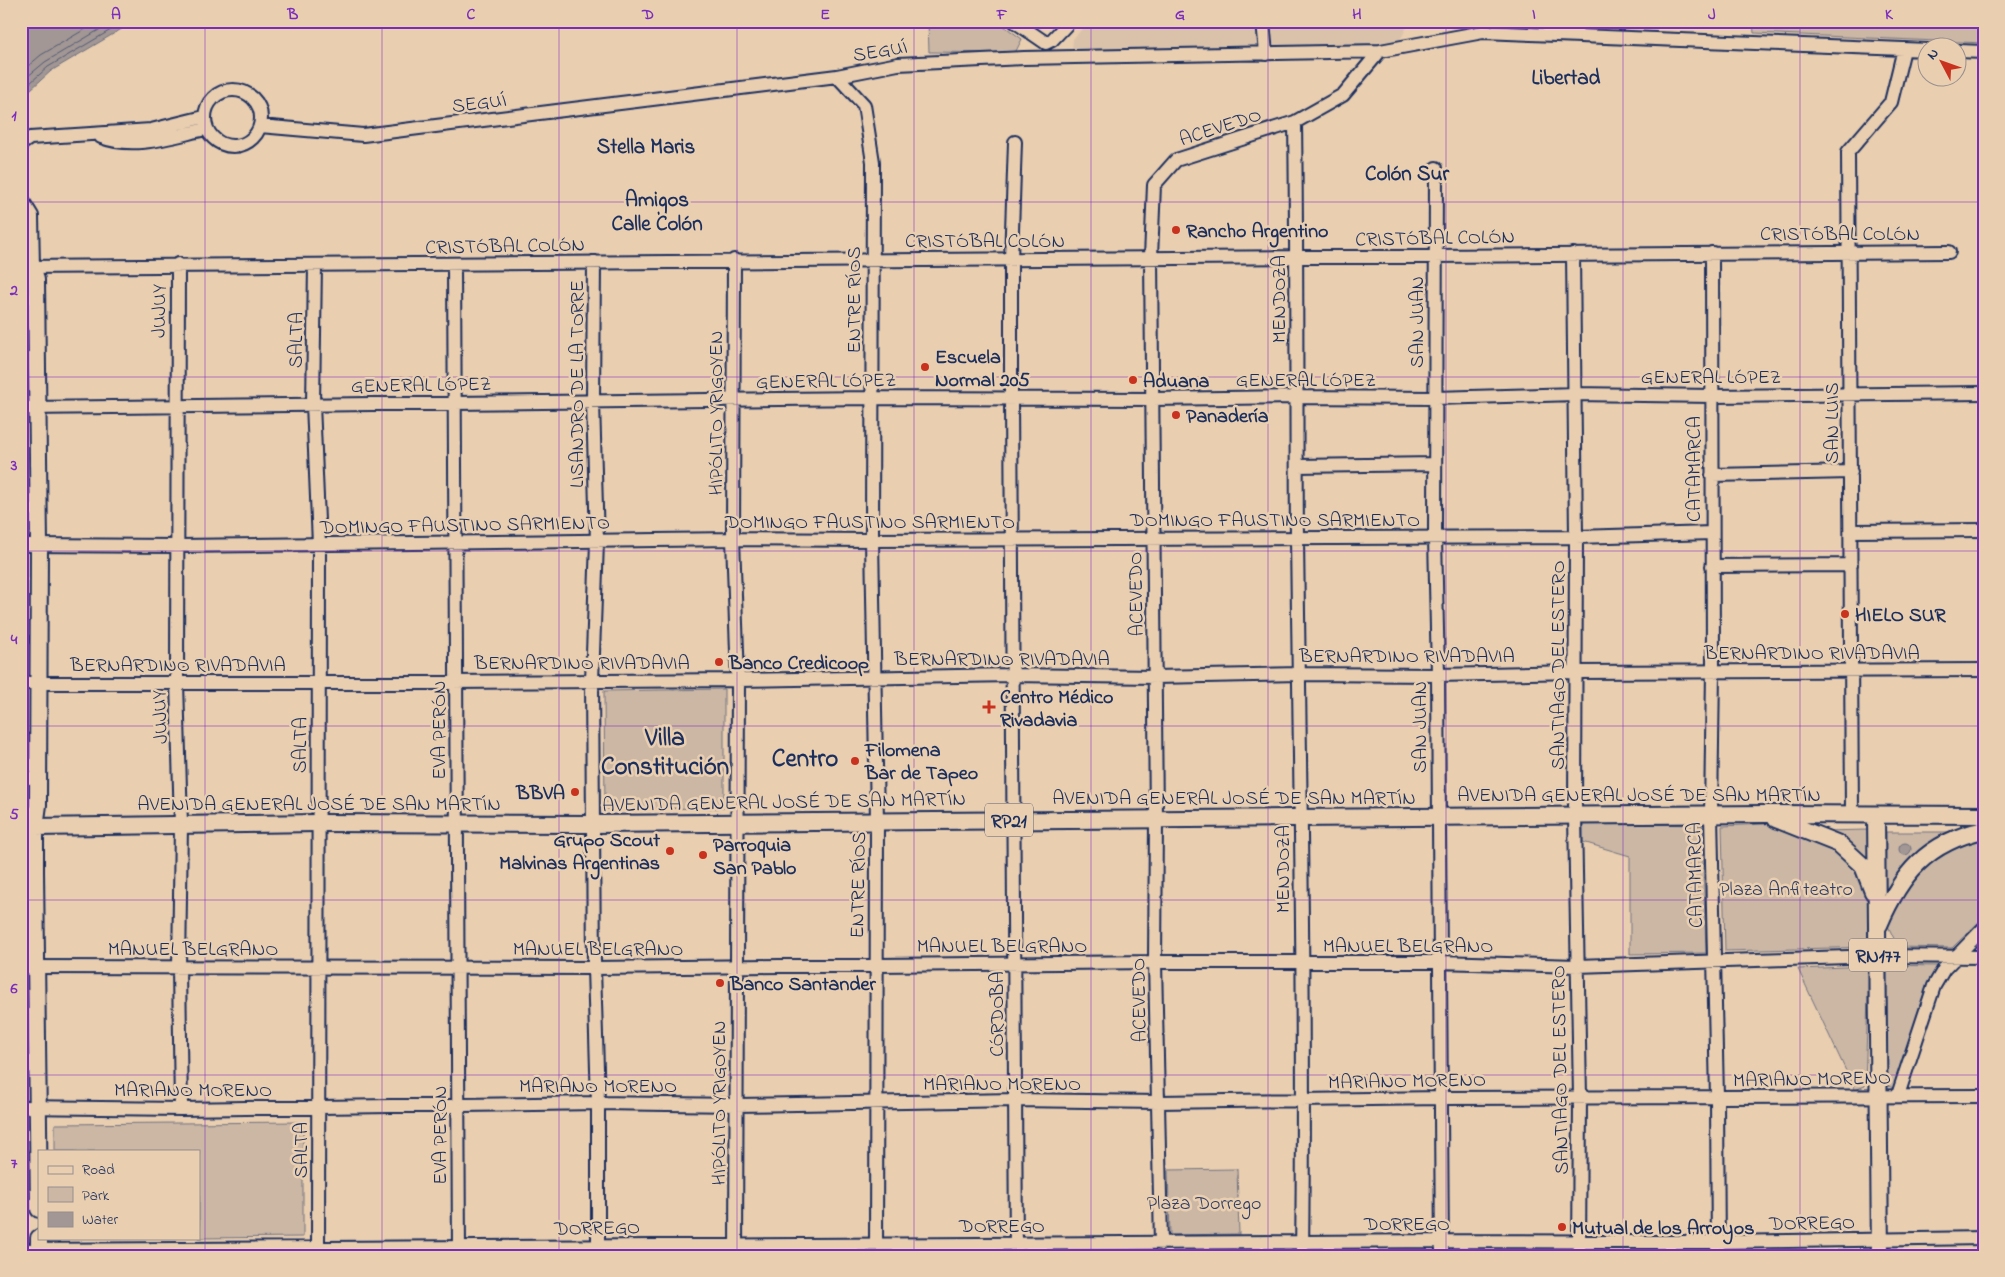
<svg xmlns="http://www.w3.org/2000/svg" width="2005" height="1277" viewBox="0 0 2005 1277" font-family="'Indie Flower',sans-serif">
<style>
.built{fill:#dac2aa}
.green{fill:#cbb7a4;stroke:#737381}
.water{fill:#a29794;stroke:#6c6d7e}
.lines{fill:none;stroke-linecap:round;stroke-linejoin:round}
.shore{stroke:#515974;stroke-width:1}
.minor-casing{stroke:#1b2f5e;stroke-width:16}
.major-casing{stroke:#1b2f5e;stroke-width:20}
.minor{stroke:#e9ceb0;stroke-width:12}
.major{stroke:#e9ceb0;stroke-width:16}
.grid{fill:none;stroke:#7b2cbf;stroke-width:1;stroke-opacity:0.55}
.poi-dot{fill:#c8321e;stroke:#e9ceb0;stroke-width:2}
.labels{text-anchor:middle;stroke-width:5;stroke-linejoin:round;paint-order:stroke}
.shield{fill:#e9ceb0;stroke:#595f77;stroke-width:1}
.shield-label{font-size:19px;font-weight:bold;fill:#1b2f5e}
.street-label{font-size:20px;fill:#1b2f5e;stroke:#e9ceb0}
.poi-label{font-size:20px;font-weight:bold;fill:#1b2f5e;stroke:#e9ceb0;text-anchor:start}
.park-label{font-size:20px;fill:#2d3d65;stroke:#e9ceb0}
.neighbourhood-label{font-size:21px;font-weight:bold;fill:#1b2f5e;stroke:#e9ceb0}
.district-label{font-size:25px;font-weight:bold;fill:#1b2f5e;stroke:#e9ceb0}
.neatline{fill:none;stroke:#7b2cbf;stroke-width:2}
.grid-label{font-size:16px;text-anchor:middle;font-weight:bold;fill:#7b2cbf}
</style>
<rect width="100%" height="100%" fill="#e9ceb0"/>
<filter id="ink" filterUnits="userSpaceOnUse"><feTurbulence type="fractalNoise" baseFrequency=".02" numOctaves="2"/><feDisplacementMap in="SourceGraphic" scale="10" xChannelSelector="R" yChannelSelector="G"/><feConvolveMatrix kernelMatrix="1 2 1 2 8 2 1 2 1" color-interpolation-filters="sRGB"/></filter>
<g filter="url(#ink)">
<!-- built -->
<path class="built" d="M1089,21H1410L1400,40L1374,43L1072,52L1073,39Z
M21,210L27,223V263L21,270Z
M1294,1254V1256H1031V1255Z"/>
<!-- green -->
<path class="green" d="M928,21H997L1022,39L1015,53L929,52Z
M1753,21H1984V43L1754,33Z
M724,689V808L605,809L604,691Z
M1583,823L1702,825L1706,953L1630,954V856L1583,842Z
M1786,823L1863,866L1869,905L1868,947L1725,951L1722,826Z
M1868,830V871L1822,831Z
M1886,832H1963L1885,901Z
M1984,837V917L1952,948L1898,947L1888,926L1892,912L1924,864L1956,844Z
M1887,965L1937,966L1896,1089L1886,1085Z
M1869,966L1865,1086L1855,1090L1798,969Z
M303,1122V1237L199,1238V1151H55V1124Z
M1237,1169L1239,1234L1170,1235L1168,1170Z"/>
<!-- water -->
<path class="water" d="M21,21H135L51,71L21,98Z
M1899 849a6 6 0 1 1 12 0a6 6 0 1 1-12 0Z"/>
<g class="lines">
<!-- shore -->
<path class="shore" d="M21,72L41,55L99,21
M21,82L45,62L114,21
M21,91L48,67L126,21"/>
<defs>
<path id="minor" d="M1014,21L1046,43L1052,40L1070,21
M1263,21L1266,54
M1958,51L1984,52
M837,76L864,105L873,162L872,540L877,821L876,1256
M205 118a28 28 0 1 1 56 0a28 28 0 1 1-56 0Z
M1295,122C1297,260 1296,399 1297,538C1300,777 1305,1016 1302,1256
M260,126L363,135L837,76L898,64L1024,58L1380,51L1483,32L1928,50
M101,137C135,150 173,136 206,129
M1015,142L1011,260V398L1016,1256
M21,144L30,138L151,130L204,117
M1436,168L1435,537L1438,675L1442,1256
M21,198L32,216L33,267
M1712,253L1713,671L1711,815L1717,1098L1718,1256
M1573,254L1576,537L1575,816L1580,1097L1579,1256
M734,260L733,539L738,680L736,1256
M594,262L593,402L597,542L592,681L594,968L598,1103V1256
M178,264L177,682L181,825L179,968L181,1109
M454,264L459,1254
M315,265L313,404L319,544L318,1256
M21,267L1949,252
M28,408L872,398L1153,399L1296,397L1435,398L1575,394L1712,396L1984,393
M1297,466L1435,464
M1712,475L1851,472
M1851,531L1984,530
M29,545L178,546L733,539L872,540L1576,537L1712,533
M1712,566L1851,565
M21,683H319L738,680L1011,675L1155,677L1299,674L1438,675L1576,672L1984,670
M21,778H29
M1852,814L1848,152L1891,102L1904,49
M21,872H35
M21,967L594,968L1155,962H1439L1577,966L1878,956L1984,957
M1898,1095L1934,986L1944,969L1984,928
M21,1107L181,1109L598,1103L736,1105L1015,1100L1159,1102L1441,1098L1984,1096
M1161,1244L1155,962L1156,820L1151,257L1154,185L1176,160L1295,122L1343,95L1380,51
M21,1250L1442,1241L1718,1242L1984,1238"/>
<path id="major" d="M33,267L36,280L39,545L38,805L35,827V872L39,1209
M1876,815L1880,1256
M1776,819L1839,844L1863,866L1873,892
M35,827L317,823L593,824L1765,814L1984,815
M1879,925C1901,874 1927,842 1984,830
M39,1238V1256"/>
</defs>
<!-- minor casing -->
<use href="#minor" class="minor-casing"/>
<!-- major casing -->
<use href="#major" class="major-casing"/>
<!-- minor -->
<use href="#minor" class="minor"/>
<!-- major -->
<use href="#major" class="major"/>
</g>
</g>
<!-- grid -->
<path class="grid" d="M205,21V1256M382,21V1256M559,21V1256M737,21V1256M914,21V1256M1091,21V1256M1268,21V1256M1446,21V1256M1623,21V1256M1800,21V1256M21,202H1984M21,377H1984M21,551H1984M21,726H1984M21,900H1984M21,1075H1984"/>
<!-- markers -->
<g class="poi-dot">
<circle cx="1176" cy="230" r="5"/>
<circle cx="925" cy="367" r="5"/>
<circle cx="1133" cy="380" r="5"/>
<circle cx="1176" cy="415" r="5"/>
<circle cx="1845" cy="614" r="5"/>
<circle cx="719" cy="662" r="5"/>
<path d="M986.5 699.5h5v5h5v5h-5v5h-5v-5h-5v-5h5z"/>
<circle cx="855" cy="761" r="5"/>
<circle cx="575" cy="792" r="5"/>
<circle cx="670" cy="851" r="5"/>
<circle cx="703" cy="855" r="5"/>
<circle cx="720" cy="983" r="5"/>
<circle cx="1562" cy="1227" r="5"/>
</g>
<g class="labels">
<!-- shield labels -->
<g class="shield">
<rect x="985" y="803.5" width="48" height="33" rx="4"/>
<rect x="1849" y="938.5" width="58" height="33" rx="4"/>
</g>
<g class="shield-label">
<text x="1009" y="827">RP21</text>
<text x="1878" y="962">RN177</text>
</g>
<!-- street labels -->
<g class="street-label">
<text transform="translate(880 50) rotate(-9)" y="7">SEGUÍ</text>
<text transform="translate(479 102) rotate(-7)" y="7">SEGUÍ</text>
<text transform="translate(1220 126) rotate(-18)" y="7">ACEVEDO</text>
<text x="1840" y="240">CRISTÓBAL COLÓN</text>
<text transform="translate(1435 237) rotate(-1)" y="7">CRISTÓBAL COLÓN</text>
<text x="985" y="247">CRISTÓBAL COLÓN</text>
<text transform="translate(505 245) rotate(-1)" y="7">CRISTÓBAL COLÓN</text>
<text transform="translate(1278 299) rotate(-90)" y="7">MENDOZA</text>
<text transform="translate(853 300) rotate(-90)" y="7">ENTRE RÍOS</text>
<text transform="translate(158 311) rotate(-89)" y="7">JUJUY</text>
<text transform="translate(1416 322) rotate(-90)" y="7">SAN JUAN</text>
<text transform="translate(295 340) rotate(-89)" y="7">SALTA</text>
<text x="1711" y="383">GENERAL LÓPEZ</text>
<text x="1306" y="386">GENERAL LÓPEZ</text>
<text transform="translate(826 380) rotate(-1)" y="7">GENERAL LÓPEZ</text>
<text transform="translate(421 384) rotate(-1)" y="7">GENERAL LÓPEZ</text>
<text transform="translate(576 384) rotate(-90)" y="7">LISANDRO DE LA TORRE</text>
<text transform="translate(715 413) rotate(-90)" y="7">HIPÓLITO YRIGOYEN</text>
<text transform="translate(1831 423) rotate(-90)" y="7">SAN LUIS</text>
<text transform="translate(1693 469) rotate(-90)" y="7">CATAMARCA</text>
<text x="1275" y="526">DOMINGO FAUSTINO SARMIENTO</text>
<text x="870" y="528">DOMINGO FAUSTINO SARMIENTO</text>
<text transform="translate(465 524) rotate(-1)" y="7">DOMINGO FAUSTINO SARMIENTO</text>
<text transform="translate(1135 594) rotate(-91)" y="7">ACEVEDO</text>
<text x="1812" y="659">BERNARDINO RIVADAVIA</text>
<text x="1407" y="662">BERNARDINO RIVADAVIA</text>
<text x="1002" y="665">BERNARDINO RIVADAVIA</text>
<text x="582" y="669">BERNARDINO RIVADAVIA</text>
<text x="178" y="671">BERNARDINO RIVADAVIA</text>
<text transform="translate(1557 665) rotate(-90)" y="7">SANTIAGO DEL ESTERO</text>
<text transform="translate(159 717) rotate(-92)" y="7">JUJUY</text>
<text transform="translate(1419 727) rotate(-90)" y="7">SAN JUAN</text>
<text transform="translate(438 730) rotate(-90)" y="7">EVA PERÓN</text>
<text transform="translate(299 745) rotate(-89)" y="7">SALTA</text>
<text x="1639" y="801">AVENIDA GENERAL JOSÉ DE SAN MARTÍN</text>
<text x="1234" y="804">AVENIDA GENERAL JOSÉ DE SAN MARTÍN</text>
<text transform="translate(784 801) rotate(-1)" y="7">AVENIDA GENERAL JOSÉ DE SAN MARTÍN</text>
<text x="319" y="810">AVENIDA GENERAL JOSÉ DE SAN MARTÍN</text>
<text transform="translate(1282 869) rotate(-90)" y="7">MENDOZA</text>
<text transform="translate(1694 875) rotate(-91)" y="7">CATAMARCA</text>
<text transform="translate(857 885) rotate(-89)" y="7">ENTRE RÍOS</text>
<text x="1002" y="952">MANUEL BELGRANO</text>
<text x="1408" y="952">MANUEL BELGRANO</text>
<text x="193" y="955">MANUEL BELGRANO</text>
<text x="598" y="955">MANUEL BELGRANO</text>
<text transform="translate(1138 1000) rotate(-91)" y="7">ACEVEDO</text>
<text transform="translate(996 1014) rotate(-90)" y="7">CÓRDOBA</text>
<text transform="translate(1559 1070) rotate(-91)" y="7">SANTIAGO DEL ESTERO</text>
<text transform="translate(1812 1078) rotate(-1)" y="7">MARIANO MORENO</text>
<text transform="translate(1407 1080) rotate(-1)" y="7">MARIANO MORENO</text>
<text x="1002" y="1090">MARIANO MORENO</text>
<text x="598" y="1092">MARIANO MORENO</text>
<text x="193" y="1096">MARIANO MORENO</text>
<text transform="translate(718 1103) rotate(-90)" y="7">HIPÓLITO YRIGOYEN</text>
<text transform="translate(439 1135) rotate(-90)" y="7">EVA PERÓN</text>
<text transform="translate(300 1150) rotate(-90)" y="7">SALTA</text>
<text transform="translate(1812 1222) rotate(-1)" y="7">DORREGO</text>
<text x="1407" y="1230">DORREGO</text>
<text x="1002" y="1232">DORREGO</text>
<text transform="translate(597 1227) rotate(-1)" y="7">DORREGO</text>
</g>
<!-- poi labels -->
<g class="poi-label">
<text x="1186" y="237">Rancho Argentino</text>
<text x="935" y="363">Escuela<tspan x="935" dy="23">Normal 205</tspan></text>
<text x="1143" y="387">Aduana</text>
<text x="1186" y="422">Panadería</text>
<text x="1855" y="621">HIELO SUR</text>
<text x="729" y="669">Banco Credicoop</text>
<text x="1000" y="703">Centro Médico<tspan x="1000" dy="23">Rivadavia</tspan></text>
<text x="865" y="756">Filomena<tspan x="865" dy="23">Bar de Tapeo</tspan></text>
<text x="565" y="799" text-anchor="end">BBVA</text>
<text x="660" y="846" text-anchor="end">Grupo Scout<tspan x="660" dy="23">Malvinas Argentinas</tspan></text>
<text x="713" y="851">Parroquia<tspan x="713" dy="23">San Pablo</tspan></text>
<text x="730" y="990">Banco Santander</text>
<text x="1572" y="1234">Mutual de los Arroyos</text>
</g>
<!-- park labels -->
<g class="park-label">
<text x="1786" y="895">Plaza Anfiteatro</text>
<text x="1204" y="1209">Plaza Dorrego</text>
</g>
<!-- neighbourhood labels -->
<g class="neighbourhood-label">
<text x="1566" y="84">Libertad</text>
<text x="646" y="153">Stella Maris</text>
<text x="1407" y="180">Colón Sur</text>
<text x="657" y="206">Amigos<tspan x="657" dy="24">Calle Colón</tspan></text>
</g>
<!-- district labels -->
<g class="district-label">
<text x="665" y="745">Villa<tspan x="665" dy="29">Constitución</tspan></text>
<text x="805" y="766">Centro</text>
</g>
</g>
<!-- margin -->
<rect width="2005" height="1277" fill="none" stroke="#e9ceb0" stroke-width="55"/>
<!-- legend -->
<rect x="38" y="1150" width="162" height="90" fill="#e9ceb0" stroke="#978e8f"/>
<rect x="48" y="1166" width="25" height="8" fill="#e9ceb0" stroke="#978e8f"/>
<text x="82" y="1174" font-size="15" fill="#1b2f5e">Road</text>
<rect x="48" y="1187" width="25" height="15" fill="#cbb7a4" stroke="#978e8f"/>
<text x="82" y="1200" font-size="15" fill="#1b2f5e">Park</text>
<rect x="48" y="1212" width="25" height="15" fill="#a29794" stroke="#978e8f"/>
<text x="82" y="1224" font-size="15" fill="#1b2f5e">Water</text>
<!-- north arrow -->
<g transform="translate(1942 62) rotate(311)"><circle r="24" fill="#e9ceb0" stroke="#978e8f"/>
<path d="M0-4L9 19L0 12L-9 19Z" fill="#c8321e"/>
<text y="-8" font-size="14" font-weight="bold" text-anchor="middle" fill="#1b2f5e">N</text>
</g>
<rect x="28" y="28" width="1950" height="1222" class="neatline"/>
<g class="grid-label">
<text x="116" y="19">A</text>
<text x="293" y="19">B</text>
<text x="471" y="19">C</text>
<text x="648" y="19">D</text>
<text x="825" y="19">E</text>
<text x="1002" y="19">F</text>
<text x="1180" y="19">G</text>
<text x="1357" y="19">H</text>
<text x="1534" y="19">I</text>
<text x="1712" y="19">J</text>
<text x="1889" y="19">K</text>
<text x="14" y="120">1</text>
<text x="14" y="295">2</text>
<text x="14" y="470">3</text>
<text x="14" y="644">4</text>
<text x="14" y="819">5</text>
<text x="14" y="993">6</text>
<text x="14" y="1168">7</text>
</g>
</svg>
